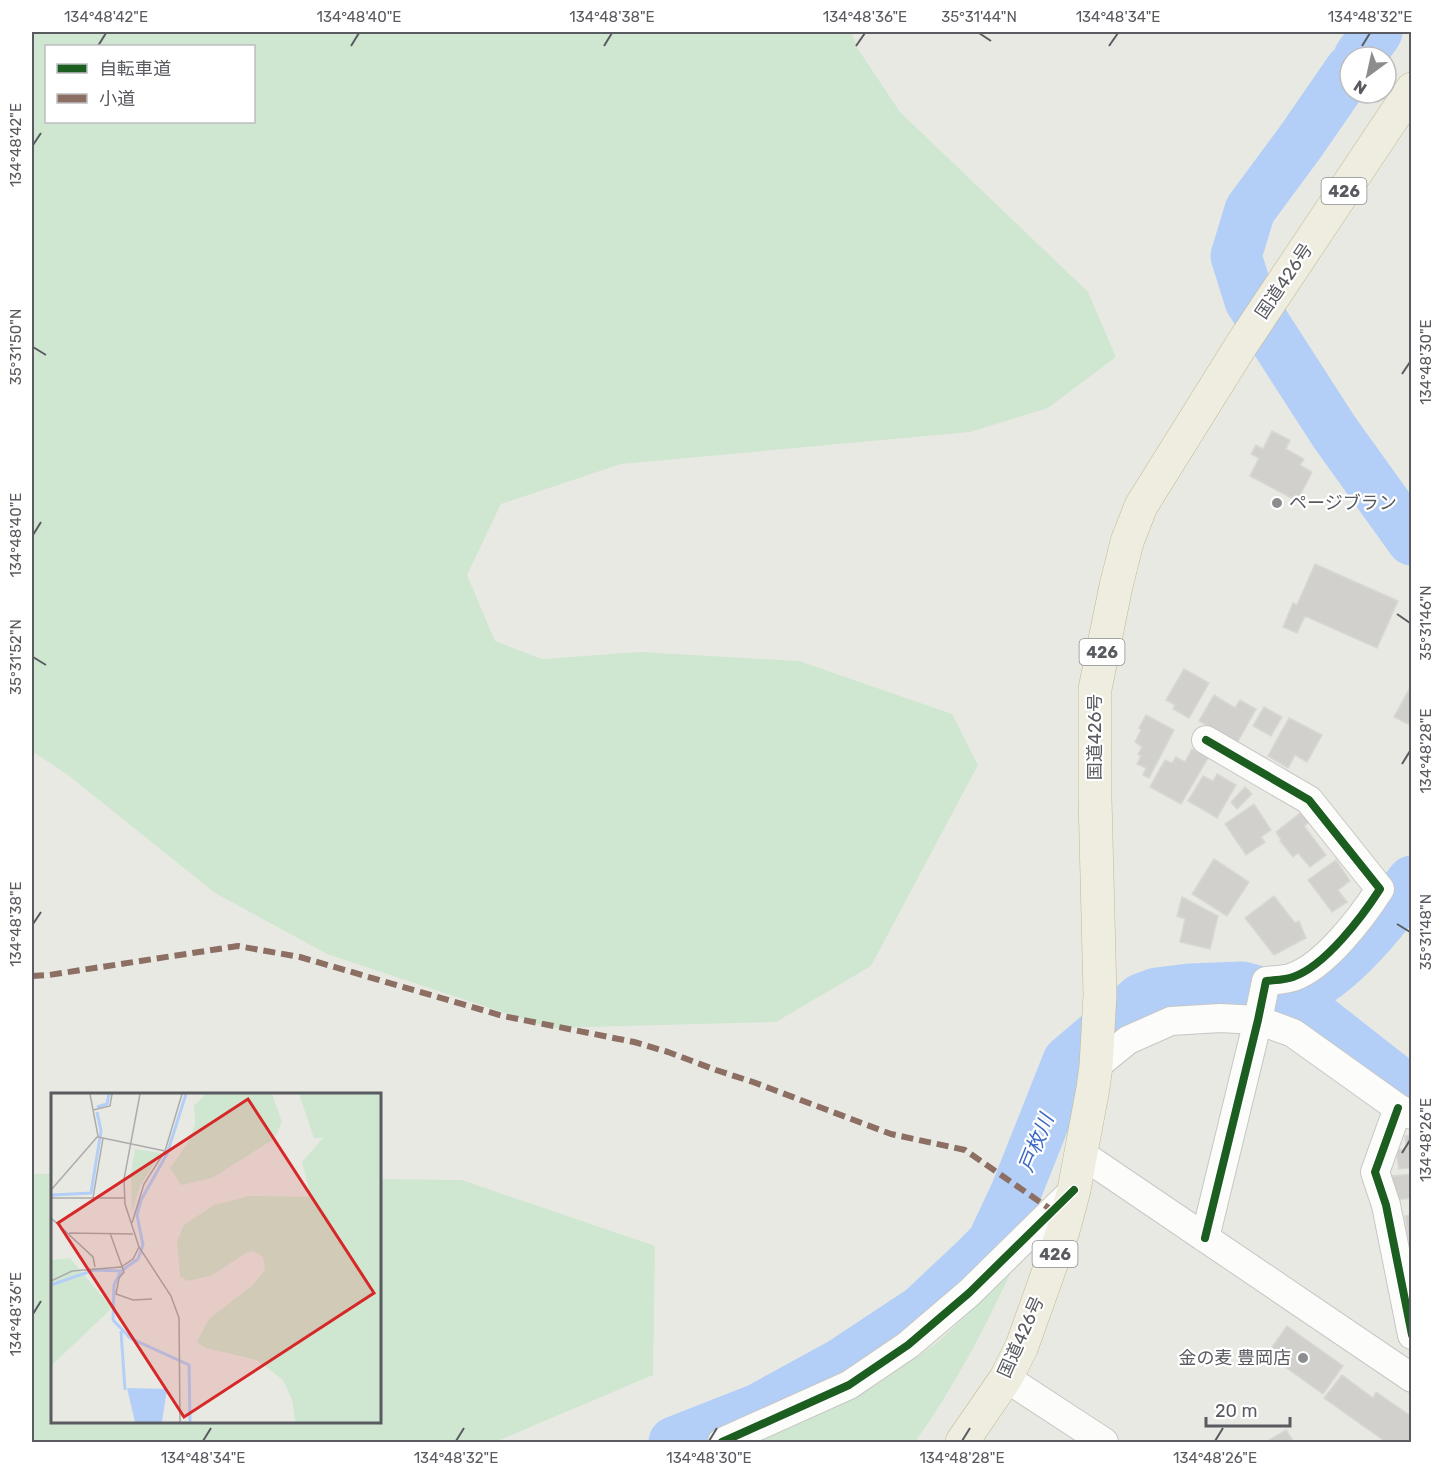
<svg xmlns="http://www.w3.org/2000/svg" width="1443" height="1474" viewBox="0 0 1443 1474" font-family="Rubik,'Noto Sans JP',sans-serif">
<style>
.green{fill:#cfe7d0;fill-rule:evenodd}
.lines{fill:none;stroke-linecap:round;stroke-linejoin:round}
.river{stroke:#b4cff7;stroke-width:51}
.building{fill:#d1d0cd;stroke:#d8d8d2;stroke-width:1.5}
.minor-casing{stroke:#c6c7c5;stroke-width:30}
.highway-casing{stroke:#c0ba90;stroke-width:34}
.minor{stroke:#fcfcfb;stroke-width:28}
.highway{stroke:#eeeddf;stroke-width:33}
.quiet{stroke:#8d6e63;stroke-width:6;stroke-dasharray:12 6;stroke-linecap:butt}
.cycleway-casing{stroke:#fff;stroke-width:11}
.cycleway{stroke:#1b5e20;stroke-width:8}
.ticks{fill:none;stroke:#595b61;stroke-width:2}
.poi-dot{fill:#8b8d8e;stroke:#fff;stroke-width:2}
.labels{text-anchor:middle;stroke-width:4.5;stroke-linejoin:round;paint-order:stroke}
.shield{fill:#fff;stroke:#8b8c90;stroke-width:1.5}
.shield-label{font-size:16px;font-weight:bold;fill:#595b61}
.street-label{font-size:18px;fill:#595b61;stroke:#fff}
.poi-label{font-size:18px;fill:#595b61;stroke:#fff;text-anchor:start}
.water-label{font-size:20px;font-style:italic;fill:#3c69c6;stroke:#fff}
.inset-river{fill:none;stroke:#b4cff7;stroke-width:3}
.inset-road{fill:none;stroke:#abacab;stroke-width:1.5}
.view{fill:#d62828;fill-opacity:0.15;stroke:#d62828;stroke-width:3}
.inset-edge{fill:none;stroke:#595b61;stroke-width:3}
.neatline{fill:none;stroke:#595b61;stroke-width:2}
.ticks-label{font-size:15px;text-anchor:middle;fill:#595b61}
</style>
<rect width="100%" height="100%" fill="#e9e9e3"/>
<!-- green -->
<path class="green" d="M32,32H851L858,49L900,112L1088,292L1116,357L1048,408L970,432L621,464L501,504L467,575L495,641L542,659L640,652L799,661L952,714L978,765L871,966L776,1022L550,1028L327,954L215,893L68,775L32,751ZM46,46H254V122H46Z
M32,1174H52V1422H380V1179L462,1180L655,1246L653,1375L495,1442H32Z
M1011,1272C983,1332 953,1389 915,1442H758L875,1386L938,1342Z"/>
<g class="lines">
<!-- river -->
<path class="river" d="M1359,57L1377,32
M1350,70L1301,141L1250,210L1236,256L1250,301L1335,433L1412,540
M1277,996C1286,994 1296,993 1304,989C1344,970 1386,917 1412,881
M674,1442L758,1409L842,1363L922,1310L974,1261L992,1243L1016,1192L1068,1061L1141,999L1157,993L1189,989L1242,987L1277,996L1319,1020L1412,1093"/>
</g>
<!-- building -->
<path class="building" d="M1272,431L1290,440L1286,449L1304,459L1300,465L1312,472L1297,501L1250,476L1259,458L1251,454L1256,445L1263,449Z
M1315,564L1398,601L1377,648L1305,616L1297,633L1283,627L1293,603L1297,605Z
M1184,669L1209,683L1189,718L1173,709L1175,705L1166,700Z
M1411,686H1412V726L1394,717Z
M1214,695L1235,708L1240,700L1256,709L1237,743L1199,721Z
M1264,707L1282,717L1271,736L1253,726Z
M1146,715L1174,730L1149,778L1143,775L1146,768L1137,764L1141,756L1138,754L1142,747L1135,742L1141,730L1139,728Z
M1289,718L1322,735L1307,762L1295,755L1288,768L1268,756Z
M1192,749L1208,758L1181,804L1150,787L1165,760L1172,763L1176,757L1185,762Z
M1217,774L1236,785L1217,818L1188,801L1203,776L1213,781Z
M1245,787L1252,794L1237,809L1231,802Z
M1254,804L1271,830L1261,837L1265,842L1246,855L1225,824Z
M1304,810L1312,820L1304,826L1326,855L1310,867L1298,853L1293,857L1280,841L1281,840L1276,832Z
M1214,859L1249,882L1227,916L1192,894Z
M1336,860L1350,881L1338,890L1347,902L1332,912L1308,880Z
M1274,896L1295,923L1299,921L1306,938L1274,955L1245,918Z
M1182,897L1218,916L1210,949L1180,942L1185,919L1177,916Z
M1412,1135V1168L1399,1169L1396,1150L1407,1149L1405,1136Z
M1412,1174V1198L1395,1200L1392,1176Z
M1412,1215V1252H1411L1405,1216Z
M1287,1326L1343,1366L1323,1394L1267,1354Z
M1342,1375L1373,1398L1376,1392L1412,1417V1442H1386L1324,1398Z
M1286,1430L1294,1442H1266Z"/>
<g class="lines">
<defs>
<path id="minor" d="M1096,1066L1128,1040L1171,1021L1220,1018L1258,1020L1293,1033L1398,1108L1412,1115
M1398,1108L1375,1172L1386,1205L1412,1335
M1080,1153L1412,1378
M1205,1238L1258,1020L1266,981C1274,980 1285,980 1293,977C1325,966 1362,917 1380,889L1309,800L1206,740
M1006,1378L1104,1442
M722,1442L849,1385L908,1345L969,1293L1074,1190"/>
<path id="highway" d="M962,1442L1006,1378L1022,1346L1063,1231L1074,1190L1093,1088L1096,1066L1100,995L1095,798V689L1116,586L1127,542L1141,506L1242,344L1412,89"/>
</defs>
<!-- minor casing -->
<use href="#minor" class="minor-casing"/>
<!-- highway casing -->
<use href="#highway" class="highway-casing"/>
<!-- minor -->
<use href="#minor" class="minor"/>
<!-- highway -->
<use href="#highway" class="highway"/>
<!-- quiet -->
<path class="quiet" d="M32,976L49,975L238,946L300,957L503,1016L634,1042L668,1052L716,1070L753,1082L891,1134L965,1150L1053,1211"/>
<defs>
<path id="cycleway" d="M1398,1108L1375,1172L1386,1205L1412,1335
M1205,1238L1258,1020L1266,981C1274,980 1285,980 1293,977C1325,966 1362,917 1380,889L1309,800L1206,740
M722,1442L849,1385L908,1345L969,1293L1074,1190"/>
</defs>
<!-- cycleway casing -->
<use href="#cycleway" class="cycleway-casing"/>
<!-- cycleway -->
<use href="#cycleway" class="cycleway"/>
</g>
<!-- ticks -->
<path class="ticks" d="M979,33L991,41M98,46L106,33M351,46L359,33M604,46L612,33M856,46L865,33M1109,46L1118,33M1362,46L1370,33M33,145L41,133M33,347L46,355M1402,374L1410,362M33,535L41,522M1397,614L1410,623M33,657L46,665M1402,764L1410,751M33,924L41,912M1397,924L1410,932M1402,1153L1410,1140M33,1314L41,1301M203,1441L211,1428M456,1441L464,1428M709,1441L717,1428M962,1441L970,1428M1215,1441L1223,1428"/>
<!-- markers -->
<g class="poi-dot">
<circle cx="1277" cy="503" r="6"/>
<circle cx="1303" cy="1358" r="6"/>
</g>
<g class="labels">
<!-- shield labels -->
<g class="shield">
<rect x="1321.5" y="178" width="45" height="26" rx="4.5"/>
<rect x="1079.5" y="639" width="45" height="26" rx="4.5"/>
<rect x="1032.5" y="1241" width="45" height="26" rx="4.5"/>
</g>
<g class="shield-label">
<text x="1344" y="197">426</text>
<text x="1102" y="658">426</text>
<text x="1055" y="1260">426</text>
</g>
<!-- street labels -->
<g class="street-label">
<text transform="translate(1284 281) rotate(-56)" y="6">国道426号</text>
<text transform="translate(1095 737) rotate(-90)" y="6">国道426号</text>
<text transform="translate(1021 1337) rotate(-66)" y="6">国道426号</text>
</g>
<!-- poi labels -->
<g class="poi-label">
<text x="1289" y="509">ページブラン</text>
<text x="1291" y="1364" text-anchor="end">金の麦 豊岡店</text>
</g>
<!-- water labels -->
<g class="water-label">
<text transform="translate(1036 1143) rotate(-68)" y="7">戸枚川</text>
</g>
</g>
<!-- overview -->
<g transform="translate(51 1093)">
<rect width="330" height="330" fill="#e9e9e3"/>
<path d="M154,1H221L231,29L223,46L161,85L130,92L119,75L137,50L144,31L143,13ZM248,1H330V329H244L241,307L232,287L206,267L155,255L146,249L158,226L202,192L214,177L212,164L203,158L195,160L161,182L137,188L129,183L126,148L133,132L163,112L198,103L260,104L251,69L272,45H263ZM84,56L110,60L89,93L81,119L80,80ZM19,165L61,215L0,273V167Z" fill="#cfe7d0"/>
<path d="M76,295L116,296L111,329H84Z" fill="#b4cff7"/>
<path class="inset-river" d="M46,14L56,11L58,1M1,102L40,100L50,38L46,19M70,178L63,192L62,227L79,245L138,272L139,329M0,192L43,177L70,178L87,166L92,152L86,122L90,107L116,61L135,1M70,238L74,297"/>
<path class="inset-road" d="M89,1L73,86L74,111L88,154L120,203L128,225L129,329M42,17L59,13L61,1M47,44L114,58M0,97L47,43L39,1M0,105H73M42,105L52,45M0,125L42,164L44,174M81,130L93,91L114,58L131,1M18,140L82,141M59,140L73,179L68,185L65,201L82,207L101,206M0,188L21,178L70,174L82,166L88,154"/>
<path class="view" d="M197,6L323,200L133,324L7,130Z"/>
<rect width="330" height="330" class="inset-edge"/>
</g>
<!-- border -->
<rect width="1443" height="1474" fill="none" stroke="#ffffff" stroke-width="66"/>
<!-- legend -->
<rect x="45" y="45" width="210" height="78" fill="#ffffff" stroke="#bdbdc0" stroke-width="1.5"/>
<rect x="57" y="64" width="30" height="9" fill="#1b5e20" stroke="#bdbdc0" stroke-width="1.5"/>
<text x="99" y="75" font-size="18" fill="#595b61">自転車道</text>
<rect x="57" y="94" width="30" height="9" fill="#8d6e63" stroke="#bdbdc0" stroke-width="1.5"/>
<text x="99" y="105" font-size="18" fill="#595b61">小道</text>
<!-- north arrow -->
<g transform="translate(1368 75) rotate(213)"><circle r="28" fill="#ffffff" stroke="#bdbdc0" stroke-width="1.5"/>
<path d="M0-4.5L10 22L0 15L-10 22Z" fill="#8b8d8e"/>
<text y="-9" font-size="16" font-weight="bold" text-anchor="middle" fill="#595b61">N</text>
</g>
<!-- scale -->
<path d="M1206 1417v9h84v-9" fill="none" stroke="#595b61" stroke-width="3"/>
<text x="1215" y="1417" font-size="18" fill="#595b61" stroke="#ffffff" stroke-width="4.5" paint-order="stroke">20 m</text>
<rect x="33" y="33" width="1377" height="1408" class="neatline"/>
<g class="ticks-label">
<text x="106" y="22">134°48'42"E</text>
<text x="359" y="22">134°48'40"E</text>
<text x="612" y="22">134°48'38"E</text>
<text x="865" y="22">134°48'36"E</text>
<text x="979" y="22">35°31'44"N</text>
<text x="1118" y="22">134°48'34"E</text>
<text x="1370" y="22">134°48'32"E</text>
<text transform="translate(16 145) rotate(-90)" y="5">134°48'42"E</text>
<text transform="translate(16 347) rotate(-90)" y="5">35°31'50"N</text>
<text transform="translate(1426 362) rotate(-90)" y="5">134°48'30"E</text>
<text transform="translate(16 535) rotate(-90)" y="5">134°48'40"E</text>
<text transform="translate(1426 623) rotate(-90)" y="5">35°31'46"N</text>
<text transform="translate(16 657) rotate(-90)" y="5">35°31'52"N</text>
<text transform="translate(1426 751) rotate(-90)" y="5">134°48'28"E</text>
<text transform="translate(16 924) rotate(-90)" y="5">134°48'38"E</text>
<text transform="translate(1426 932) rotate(-90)" y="5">35°31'48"N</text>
<text transform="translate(1426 1140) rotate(-90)" y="5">134°48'26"E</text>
<text transform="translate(16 1314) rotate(-90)" y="5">134°48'36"E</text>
<text x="203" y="1463">134°48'34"E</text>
<text x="456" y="1463">134°48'32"E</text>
<text x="709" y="1463">134°48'30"E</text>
<text x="962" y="1463">134°48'28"E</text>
<text x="1215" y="1463">134°48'26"E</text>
</g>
</svg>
